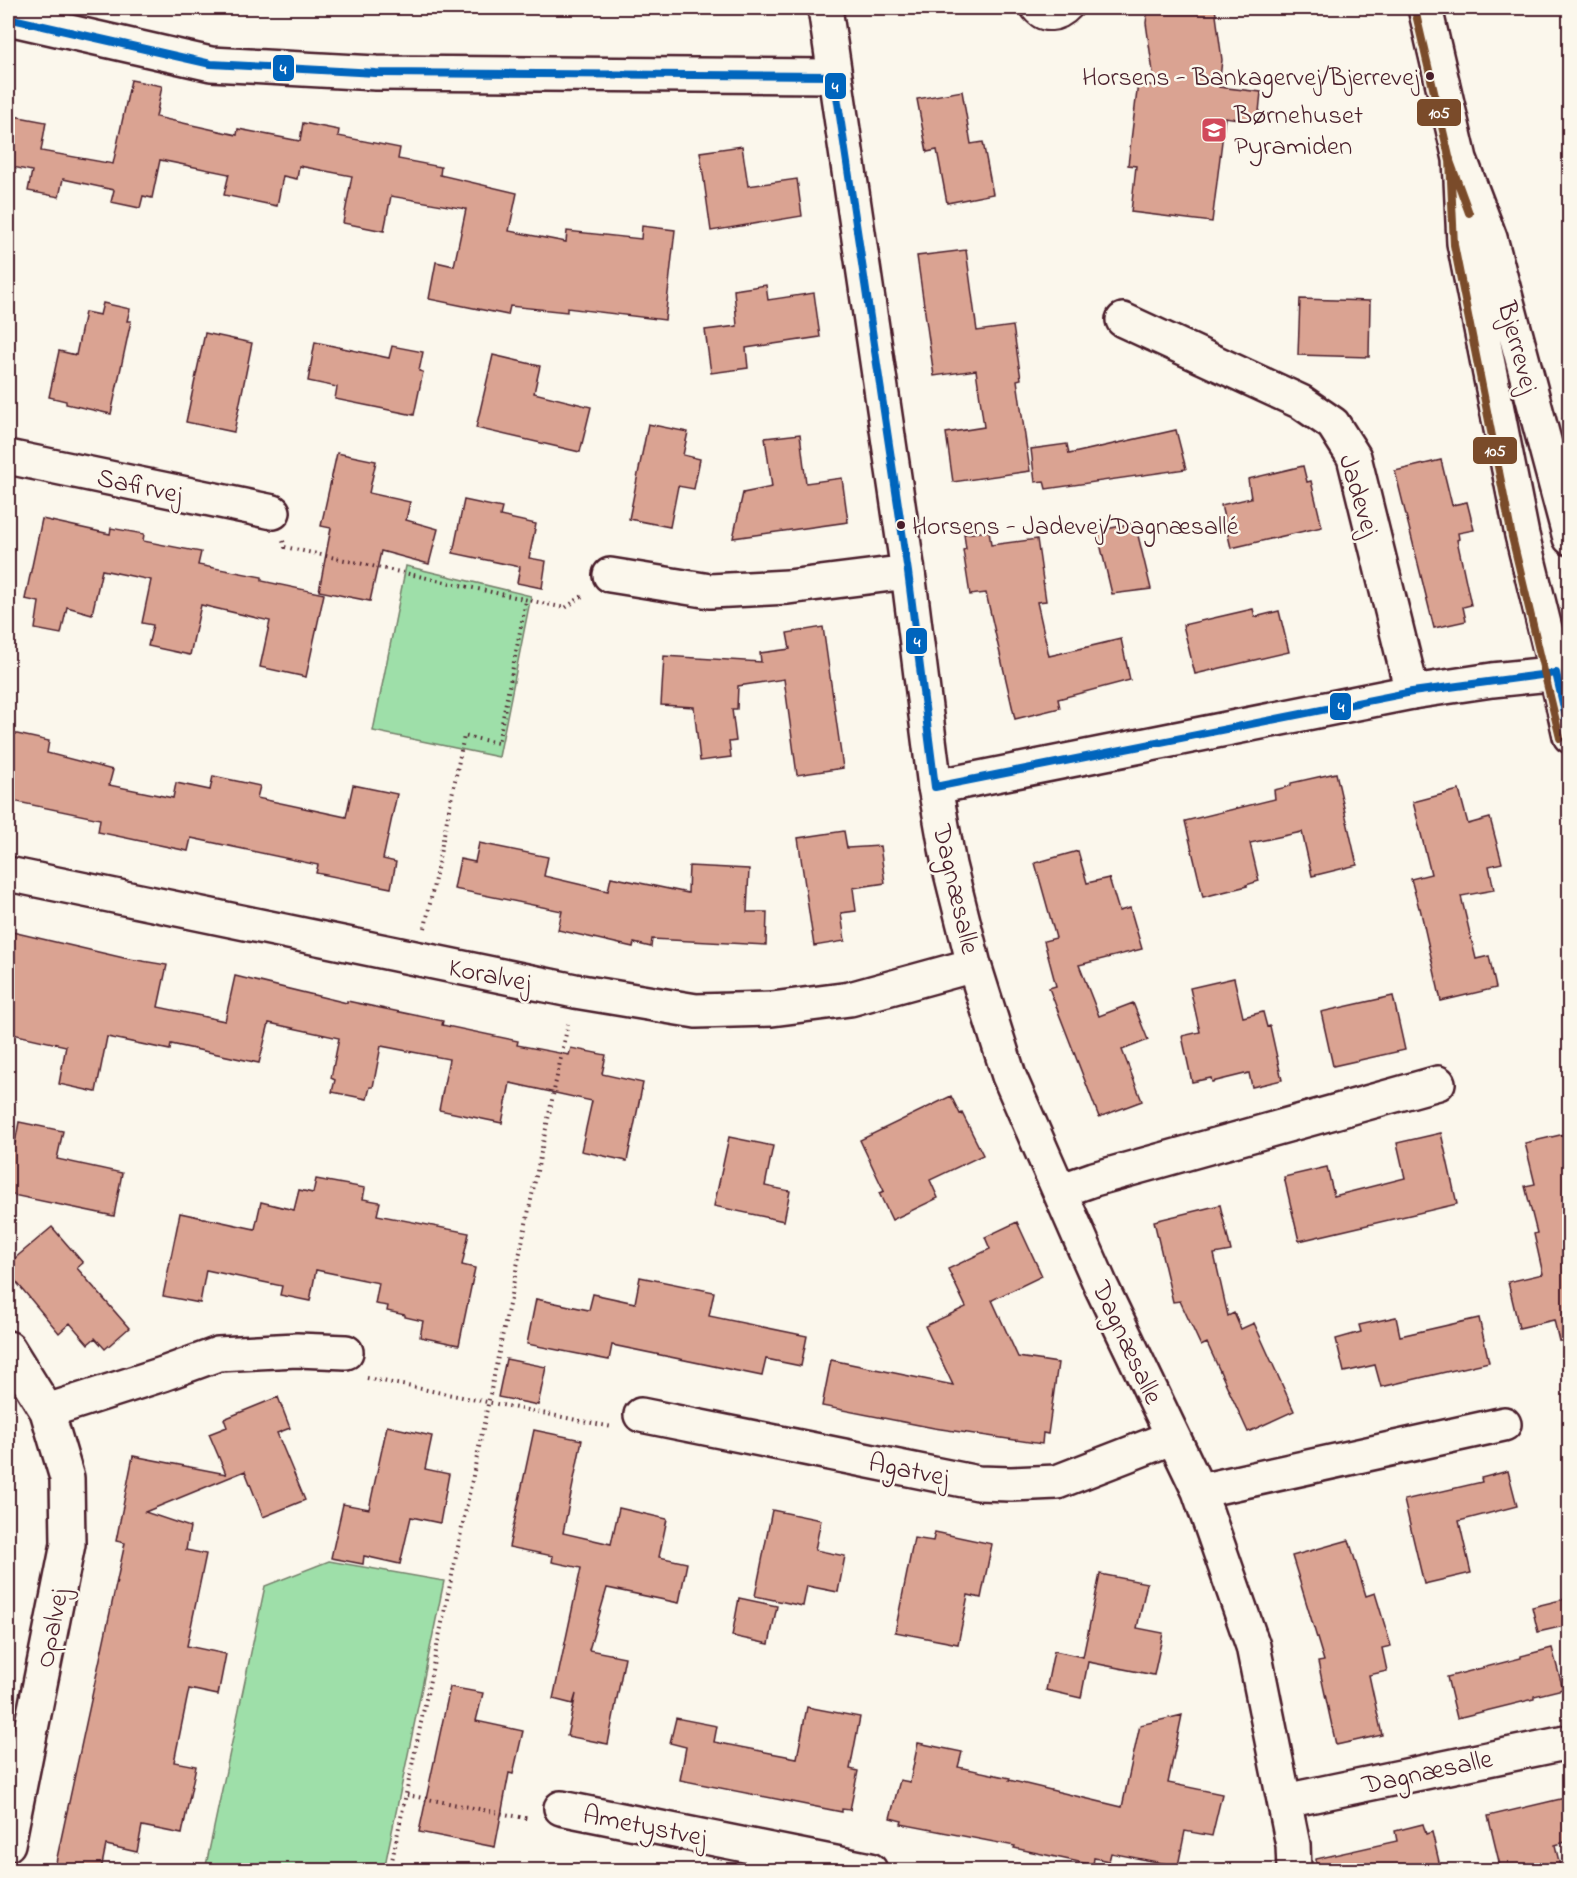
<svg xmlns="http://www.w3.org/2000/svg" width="1577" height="1878" viewBox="0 0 1577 1878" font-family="'Indie Flower',sans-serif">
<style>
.green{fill:#9edfa9;stroke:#747f6a;stroke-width:1.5}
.building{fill:#daa392;stroke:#4a1f2b;stroke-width:1.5}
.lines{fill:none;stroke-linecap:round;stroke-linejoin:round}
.lane-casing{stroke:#4a1f2b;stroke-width:24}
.street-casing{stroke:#4a1f2b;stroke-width:38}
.secondary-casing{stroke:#4a1f2b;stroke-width:38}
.path{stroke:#4a1f2b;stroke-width:4;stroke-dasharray:1.5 4.5;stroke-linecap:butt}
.lane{stroke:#fbf7ec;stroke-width:20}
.street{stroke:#fbf7ec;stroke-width:33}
.secondary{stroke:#fbf7ec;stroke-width:33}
.bus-1-casing{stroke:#fbf7ec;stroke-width:12}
.bus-2-casing{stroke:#fbf7ec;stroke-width:12}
.bus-1{stroke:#0065bd;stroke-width:8}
.bus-2{stroke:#7a4b2a;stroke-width:8}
.bus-dot{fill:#4a1f2b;stroke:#fbf7ec;stroke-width:2}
.labels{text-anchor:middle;stroke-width:5;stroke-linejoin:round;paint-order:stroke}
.bus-label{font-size:26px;fill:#4a1f2b;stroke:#fbf7ec;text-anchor:end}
.poi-label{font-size:27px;fill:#4a1f2b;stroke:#fbf7ec;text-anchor:start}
.street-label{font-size:27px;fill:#4a1f2b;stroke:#fbf7ec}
.line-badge{stroke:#fbf7ec;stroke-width:2}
.badge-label{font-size:16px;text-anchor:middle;font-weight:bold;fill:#fff}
</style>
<rect width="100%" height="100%" fill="#fbf7ec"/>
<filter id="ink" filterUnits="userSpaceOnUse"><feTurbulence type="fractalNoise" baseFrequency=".0167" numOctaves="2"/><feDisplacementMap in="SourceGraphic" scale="12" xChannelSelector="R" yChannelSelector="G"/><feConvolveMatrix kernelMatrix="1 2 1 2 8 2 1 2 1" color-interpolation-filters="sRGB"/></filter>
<g filter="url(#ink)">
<!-- green -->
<path class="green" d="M406,566L531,596L499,757L373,731Z
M329,1561L444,1581L384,1870H205L265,1586Z"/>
<!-- building -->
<path class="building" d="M1148,8H1215L1222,60L1219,87L1261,92L1258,122L1225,117L1212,222L1131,212L1136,166L1128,165L1138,83L1155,86L1146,23Z
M131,80L162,86L156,117L237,135L238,129L300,141L303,123L339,130L338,136L400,148L398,159L441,167L440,175L517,193L509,231L566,242L567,231L641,239L642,226L675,230L665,320L567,308V312L510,306L508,315L429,299L436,262L454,266L466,209L391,196L384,231L343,223L352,176L299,166L297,179L283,176L277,206L224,195L229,174L160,160L152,198L143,196L140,208L111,202L114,190L63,179L59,197L28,191L32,171L8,166V115L46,122L41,151L113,164Z
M962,91L971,144L983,142L993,194L947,203L937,150L927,152L917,99Z
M742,146L748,186L797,179L802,216L711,231L700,152Z
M966,250L977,331L1013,326L1021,379L1017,380L1030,471L953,482L946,433L984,427L976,370L934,376L917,256Z
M766,285L768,300L814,293L820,337L746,348L748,368L711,373L705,330L737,326L734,290Z
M1300,299L1370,301L1369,357L1298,355Z
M103,303L130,309L127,321H131L111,414L66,404V401L49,397L59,351L76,355L85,312L100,315Z
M205,333L252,343L234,432L186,422Z
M315,342L389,358L392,346L423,352L419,371L423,372L414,415L335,399L337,387L308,381Z
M493,355L540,366L534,393L591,407L580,452L476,428Z
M648,424L688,432L683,455L700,459L694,489L678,486L670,527L629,519Z
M1176,430L1186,469L1046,489L1044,481L1035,482L1031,449L1067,444L1069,454Z
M800,434L806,483L842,478L848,522L733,538L743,493L772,487L765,438Z
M337,453L376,461L369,493L410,502L406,520L438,529L429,564L381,551L370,601L319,591L331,528L321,526Z
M1441,460L1452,505L1467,502L1474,530L1458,533L1459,539L1457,540L1471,605L1463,607L1466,621L1434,628L1395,471Z
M1303,466L1307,482L1311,481L1322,527L1231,548L1221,505L1251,498L1248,479Z
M464,500L502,508L500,516L536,524L529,558L546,561L542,588L517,583L520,567L453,553Z
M42,519L110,534L111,528L144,534L143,541L201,552L198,565L262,577V581L324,594L306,677L260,667L270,621L201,605L190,655L148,646L153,625L142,623L151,580L102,570L92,614L67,607L61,634L35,629L39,602L25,599Z
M1135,523L1151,589L1112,594L1097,531Z
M989,531L991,545L1037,539L1046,601L1037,602L1049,656L1121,639L1130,680L1058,699L1060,708L1015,719L986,593L970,595L963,550L966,549L964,534Z
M1253,609L1255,617L1279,611L1289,652L1195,674L1183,625Z
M823,627L843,768L797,775L784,679L738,686L737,709H732L736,741L729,742L731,757L700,761L694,707L661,705L664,656L761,662L760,653L790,649L787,633Z
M8,732L49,741L47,753L113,770L109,785L173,798L176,783L210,790L213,776L260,786L257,798L346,817L353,785L397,794L383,859L396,862L391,888L316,873L318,865L191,838L188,851L98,832L100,819L8,800Z
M1336,773L1357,865L1312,876L1302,832L1250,843L1259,881L1246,885L1247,886L1203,897L1185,821L1275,799L1274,790L1291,786V783Z
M1459,790L1468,824L1490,818L1502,863L1489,866L1494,890L1461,896L1476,959L1489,956L1496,988L1441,1001L1420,908H1419L1411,879L1431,874L1413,802Z
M844,831L847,848L880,846L885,883L853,888L856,911L841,913L845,941L814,946L798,838Z
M479,843L548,857L544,876L608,891L611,877L688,893L689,866L749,869L747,912H767L766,945L652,939L651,947L634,943L633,947L558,930L562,911L454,889L460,859L475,862Z
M1078,851L1087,883L1109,878L1119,911L1130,908L1142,949L1079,965L1099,1016L1133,1003L1148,1040L1122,1050L1142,1101L1099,1117L1049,988L1056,986L1044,941L1056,938L1035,863Z
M8,931L124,958L167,965L158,1007L225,1021L235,976L347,1003V1001L443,1021L442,1025L518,1041L517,1045L569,1055L571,1048L606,1055L602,1074L643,1083L627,1161L581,1151L592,1101L510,1083L502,1123L439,1110L449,1059L381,1046L373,1087H370L367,1099L332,1092L335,1080L331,1078L339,1038L269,1023L259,1063L171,1044L170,1050L107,1037L96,1092L59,1084L66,1046L8,1033Z
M1234,978L1243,1017L1263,1012L1267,1027L1270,1026L1282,1080L1252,1087L1249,1073L1212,1082L1211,1078L1192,1082L1182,1036L1200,1032L1190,988Z
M1393,996L1405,1050L1333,1066L1321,1012Z
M951,1096L960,1114L962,1113L983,1155L930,1180L938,1198L892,1220L879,1193L884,1191L860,1140Z
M19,1122L63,1131L57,1159L122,1173L114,1216L8,1194V1141L15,1143Z
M1441,1133L1457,1204L1299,1241L1284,1177L1327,1167L1334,1196L1405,1178L1397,1143Z
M1569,1133V1339L1559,1341L1554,1320L1519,1328L1508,1282L1543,1274L1534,1234L1537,1233L1525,1186L1535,1184L1525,1143Z
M729,1137L773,1146L765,1186L790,1191L784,1221L714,1206Z
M316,1179L365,1188L363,1199L380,1202L377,1215L469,1233L462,1265L475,1268L459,1345L420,1337L423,1321L405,1317V1315L387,1311L388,1306L375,1304L379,1283L316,1270L310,1301L280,1295L282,1286L206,1270L200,1303L163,1296L180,1213L255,1229L261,1202L294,1210L299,1190L313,1193Z
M1220,1205L1231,1251L1214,1254L1228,1316L1234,1313L1241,1329L1254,1323L1294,1411L1248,1432L1207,1343L1201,1346L1180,1301L1173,1302L1154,1221Z
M1017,1222L1042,1276L992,1300L1018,1357L1058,1363L1048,1434L1043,1433L1042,1444L934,1428L822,1406L831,1360L953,1385L925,1326L966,1307L948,1269L990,1249L985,1237Z
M52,1227L83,1263L77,1268L129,1328L105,1349L95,1338L88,1344L70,1323L59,1333L8,1272V1264Z
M640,1277L714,1292L709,1316L807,1336L801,1366L766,1359L762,1376L612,1345L609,1360L527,1344L536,1299L589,1310L593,1294L635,1303Z
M1396,1317L1400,1336L1479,1318L1489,1362L1381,1387L1375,1365L1344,1372L1336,1339L1361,1332L1359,1325Z
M506,1359L546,1367L538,1405L498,1397Z
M278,1397L290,1428L277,1433L305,1500L263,1517L245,1471L145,1512L190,1527L186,1550L206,1554L187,1646L226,1654L218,1695L189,1689L174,1762L196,1766L182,1834L142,1826L137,1852L106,1845L101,1870H70L55,1867L125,1543L116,1541L133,1456L226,1474L209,1434L227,1427L224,1419Z
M387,1426L432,1436L425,1469L449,1474L440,1523L411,1517L400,1564L364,1556L363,1564L331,1558L343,1504L369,1509Z
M534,1430L582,1440L563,1533L611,1544L619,1508L667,1519L659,1557L687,1563L679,1603L607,1588L589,1650L625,1657L608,1744L567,1736L576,1694L573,1704L553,1699L581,1568L552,1562L553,1556L509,1547Z
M1508,1471L1517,1506L1459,1521L1471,1573L1424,1584L1404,1500L1482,1482L1481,1478Z
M772,1510L821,1520L815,1550L845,1556L838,1592L807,1586L803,1606L755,1596Z
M935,1532L992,1544L981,1598L968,1595L958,1644L895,1632L914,1538L933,1541Z
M1349,1540L1366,1596L1375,1593L1391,1646L1382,1648L1387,1671L1369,1675L1382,1735L1336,1745L1318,1662L1324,1661L1292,1556Z
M1100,1574L1147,1583L1137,1628L1163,1633L1154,1675L1088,1662L1081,1698L1046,1690L1054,1651L1083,1657Z
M739,1598L777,1606L769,1644L732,1636Z
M1569,1598V1625L1538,1632L1532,1607Z
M1552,1648L1563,1689L1534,1696V1699L1457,1718L1447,1677L1521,1658V1656Z
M450,1687L483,1693L476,1721L523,1731L513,1774L509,1773L495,1847L419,1832Z
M807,1707L860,1717L850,1769L858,1771L850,1810L842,1809V1812L680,1780L686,1747L670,1743L676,1718L717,1726L714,1742L797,1758Z
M1182,1715L1168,1783L1222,1794L1212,1836L1185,1831L1178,1866L1111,1853L1109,1861L1094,1858L1093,1865L1014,1848L1015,1846L901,1824L902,1821L890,1818L900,1780L910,1782L918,1743L962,1752L958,1767L1010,1778L1009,1780L1122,1807L1140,1725Z
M1569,1797V1841L1555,1845L1561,1870H1501L1488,1816Z
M1423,1824L1426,1834L1432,1832L1441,1870H1317L1316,1859L1397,1841L1395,1831Z"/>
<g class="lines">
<defs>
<path id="lane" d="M1030,8C1042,26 1060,22 1073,8"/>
<path id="street" d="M825,8L908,572L935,787L949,865L974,965L1009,1076L1101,1286L1199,1491L1253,1646L1293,1845L1294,1870
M1123,320L1301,402L1333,424L1354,457L1412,692
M8,457L273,512
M610,575L710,591L788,587L908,572
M8,874L575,991L696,1011L772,1009L850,999L974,965
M1060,1191L1094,1179L1438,1083
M8,1348L47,1411L67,1478L68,1544L8,1844
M47,1411L163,1374L218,1354L297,1350L346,1352
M641,1415L978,1483L1011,1484L1057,1482L1173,1437
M1199,1491L1504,1424
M1285,1801L1570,1742
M561,1808L870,1870"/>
<path id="secondary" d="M1425,8L1460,159L1490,238L1570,538
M8,18L211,64L376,73L834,76
M1460,159L1464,243L1522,535L1556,673L1570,736
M935,787L1412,692L1492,680L1570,672"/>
</defs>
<!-- lane casing -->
<use href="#lane" class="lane-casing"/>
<!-- street casing -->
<use href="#street" class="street-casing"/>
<!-- secondary casing -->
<use href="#secondary" class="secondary-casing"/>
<!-- path -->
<path class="path" d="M283,541L285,547L565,608L584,595
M425,928L464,736L498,743L526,601
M367,1378L612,1427
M407,1795L530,1819
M390,1870L568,1024"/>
<!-- lane -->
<use href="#lane" class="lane"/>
<!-- street -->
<use href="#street" class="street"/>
<!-- secondary -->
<use href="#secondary" class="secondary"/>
<defs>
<path id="bus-1" d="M8,18L211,64L376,73L834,76L908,572L935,787L1412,692L1556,673L1570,734"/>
<path id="bus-2" d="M1415,10L1450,161L1469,213
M1450,159L1454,245L1512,537L1560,738"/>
</defs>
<!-- bus-1 casing -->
<use href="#bus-1" class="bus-1-casing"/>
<!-- bus-2 casing -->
<use href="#bus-2" class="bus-2-casing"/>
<!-- bus-1 -->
<use href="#bus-1" class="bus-1"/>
<!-- bus-2 -->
<use href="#bus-2" class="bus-2"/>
</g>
</g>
<!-- icons -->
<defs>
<symbol id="school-square" viewBox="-11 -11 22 22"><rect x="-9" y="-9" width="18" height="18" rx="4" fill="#d1495b" stroke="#fbf7ec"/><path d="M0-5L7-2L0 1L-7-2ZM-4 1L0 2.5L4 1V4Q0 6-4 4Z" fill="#fff"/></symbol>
</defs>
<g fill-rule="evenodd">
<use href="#school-square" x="1199" y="115" width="30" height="30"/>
</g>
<!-- markers -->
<g class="bus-dot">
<circle cx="1430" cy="76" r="5"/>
<circle cx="901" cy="525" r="5"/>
</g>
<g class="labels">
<!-- bus labels -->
<g class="bus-label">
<text x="1419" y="85">Horsens - Bankagervej/Bjerrevej</text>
<text x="912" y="534" text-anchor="start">Horsens - Jadevej/Dagnæsallé</text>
</g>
<!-- poi labels -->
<g class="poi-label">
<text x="1234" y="123">Børnehuset<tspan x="1234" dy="31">Pyramiden</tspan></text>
</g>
<!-- street labels -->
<g class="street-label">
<text transform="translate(1519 347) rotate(75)" y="9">Bjerrevej</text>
<text transform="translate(140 485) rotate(12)" y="9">Safirvej</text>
<text transform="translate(1360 495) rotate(73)" y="9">Jadevej</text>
<text transform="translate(957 889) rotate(77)" y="9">Dagnæsalle</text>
<text transform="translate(490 974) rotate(11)" y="9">Koralvej</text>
<text transform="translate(1128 1342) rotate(65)" y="9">Dagnæsalle</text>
<text transform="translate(909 1469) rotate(11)" y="9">Agatvej</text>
<text transform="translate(51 1628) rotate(-79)" y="9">Opalvej</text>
<text transform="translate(1427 1771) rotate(-12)" y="9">Dagnæsalle</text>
<text transform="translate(645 1825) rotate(11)" y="9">Ametystvej</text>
</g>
</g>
<g class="line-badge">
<rect x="272" y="54" width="23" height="28" rx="6" fill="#0065bd"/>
<rect x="824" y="72" width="23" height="28" rx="6" fill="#0065bd"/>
<rect x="1416" y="98" width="46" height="29" rx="6" fill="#7a4b2a"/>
<rect x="1472" y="436" width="46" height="29" rx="6" fill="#7a4b2a"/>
<rect x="905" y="627" width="23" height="28" rx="6" fill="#0065bd"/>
<rect x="1329" y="692" width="23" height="29" rx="6" fill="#0065bd"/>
</g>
<g class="badge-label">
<text x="283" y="74">4</text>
<text x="835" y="92">4</text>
<text x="1439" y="118">105</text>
<text x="1495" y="456">105</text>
<text x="917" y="647">4</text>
<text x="1341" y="712">4</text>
</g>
<!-- margin -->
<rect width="1577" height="1878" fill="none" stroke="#fbf7ec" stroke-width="30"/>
<rect x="15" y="15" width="1547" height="1848" fill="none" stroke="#4a1f2b" stroke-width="2" filter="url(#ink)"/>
</svg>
